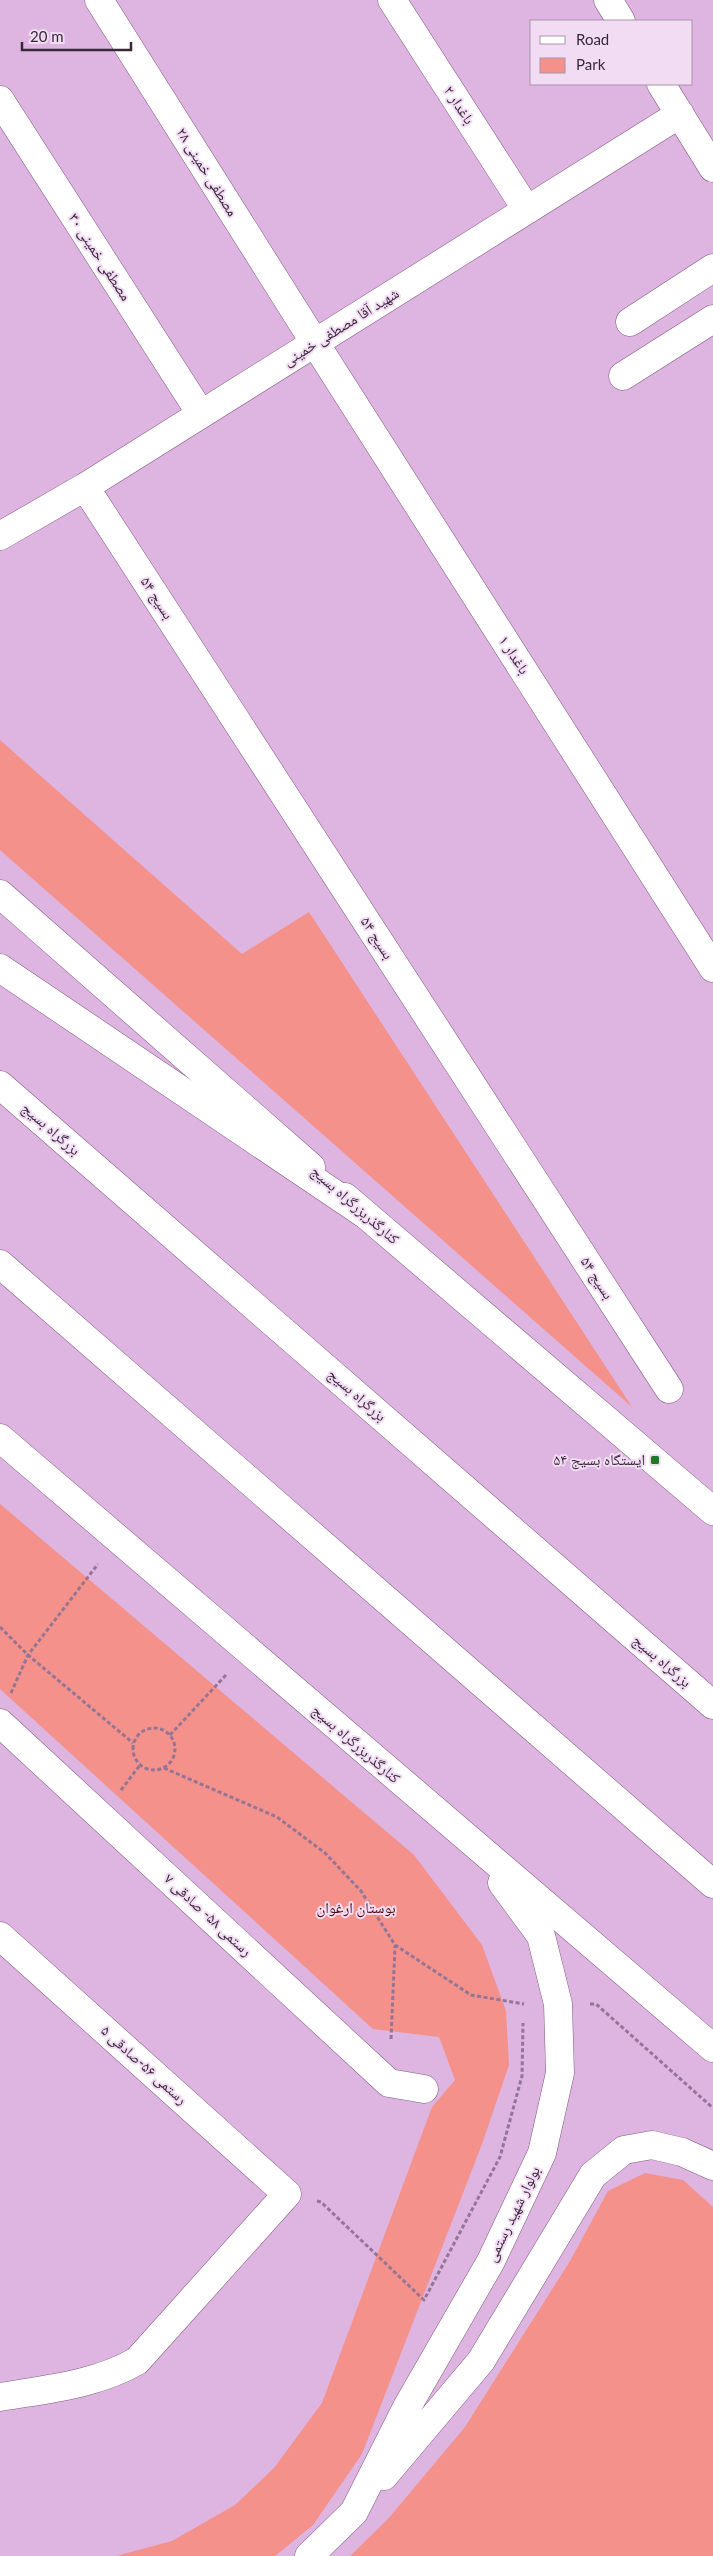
<svg xmlns="http://www.w3.org/2000/svg" width="713" height="2556" viewBox="0 0 713 2556" font-family="Lato,'Noto Naskh Arabic',sans-serif">
<style>
.green{fill:#f4918a}
.lines{fill:none;stroke-linecap:round;stroke-linejoin:round}
.minor-casing{stroke:#805b83;stroke-width:29}
.major-casing{stroke:#805b83;stroke-width:29}
.highway-casing{stroke:#805b83;stroke-width:29}
.path{stroke:#947595;stroke-width:3;stroke-dasharray:4 2.5;stroke-linecap:butt}
.minor{stroke:#fff;stroke-width:28}
.major{stroke:#fff;stroke-width:28}
.highway{stroke:#fff;stroke-width:28}
.poi-dot{fill:#1d7828;stroke:#f2dcf3;stroke-width:2}
.labels{text-anchor:middle;stroke-width:4;stroke-linejoin:round;paint-order:stroke}
.street-label{font-size:15px;fill:#39283a;stroke:#f2dcf3}
.poi-label{font-size:15px;fill:#39283a;stroke:#f2dcf3;text-anchor:end}
.park-label{font-size:15px;fill:#51070c;stroke:#f2dcf3}
</style>
<rect width="100%" height="100%" fill="#deb4e0"/>
<!-- green -->
<path class="green" d="M0,740L242,954L309,912L632,1407L0,850Z
M0,1504L414,1855L482,1945L506,2011L509,2065L482,2144L362,2454L313,2525L275,2556H116L172,2541L235,2505L274,2468L322,2403L432,2107L455,2080L439,2037L373,2029L0,1689Z
M645,2173L683,2180L713,2207V2556H350L388,2519L465,2427L570,2261L608,2191Z"/>
<g class="lines">
<defs>
<path id="minor" d="M99,0L315,343L713,968
M392,0L527,210
M608,0L621,21
M661,84L713,168
M0,100L201,414
M630,322L713,268
M623,376L713,319
M85,487L669,1389
M0,536L85,487L680,114
M0,1723L389,2083L424,2089
M0,1936L287,2194L137,2361C95,2385 47,2389 0,2397"/>
<path id="major" d="M0,894L311,1167
M345,1197L713,1511
M0,1438L713,2048
M384,2476L481,2361L593,2175L624,2150L652,2145L682,2152L713,2166
M309,2556L354,2512L407,2407L491,2261L542,2153L560,2073L558,2004L541,1936L502,1883"/>
<path id="highway" d="M0,968L363,1213
M0,1085L713,1705
M0,1264L713,1884"/>
</defs>
<!-- minor casing -->
<use href="#minor" class="minor-casing"/>
<!-- major casing -->
<use href="#major" class="major-casing"/>
<!-- highway casing -->
<use href="#highway" class="highway-casing"/>
<!-- path -->
<path class="path" d="M0,1627L28,1655L133,1743
M11,1693L28,1655L98,1564
M133 1749a21 21 0 1 1 42 0a21 21 0 1 1-42 0Z
M170,1735L226,1675
M164,1768L277,1817L325,1853L361,1891L395,1945L471,1995L524,2004
M121,1790L140,1765
M590,2004H596L713,2108
M391,2039L395,1946
M317,2201L321,2202L424,2300L500,2157L522,2076L523,2023"/>
<!-- minor -->
<use href="#minor" class="minor"/>
<!-- major -->
<use href="#major" class="major"/>
<!-- highway -->
<use href="#highway" class="highway"/>
</g>
<!-- markers -->
<rect class="poi-dot" x="650" y="1455" width="10" height="10" rx="2.5"/>
<g class="labels">
<!-- street labels -->
<g class="street-label">
<text transform="translate(459 105) rotate(57)" y="5">باغدار ۲</text>
<text transform="translate(207 172) rotate(58)" y="5">مصطفی خمینی ۲۸</text>
<text transform="translate(100 257) rotate(57)" y="5">مصطفی خمینی ۳۰</text>
<text transform="translate(341 327) rotate(-32)" y="5">شهید آقا مصطفی خمینی</text>
<text transform="translate(157 598) rotate(57)" y="5">بسیج ۵۴</text>
<text transform="translate(514 655) rotate(57)" y="5">باغدار ۱</text>
<text transform="translate(377 938) rotate(57)" y="5">بسیج ۵۴</text>
<text transform="translate(51 1129) rotate(41)" y="5">بزرگراه بسیج</text>
<text transform="translate(355 1205) rotate(41)" y="5">کنارگذربزرگراه بسیج</text>
<text transform="translate(597 1278) rotate(57)" y="5">بسیج ۵۴</text>
<text transform="translate(357 1395) rotate(41)" y="5">بزرگراه بسیج</text>
<text transform="translate(662 1661) rotate(41)" y="5">بزرگراه بسیج</text>
<text transform="translate(356 1744) rotate(41)" y="5">کنارگذربزرگراه بسیج</text>
<text transform="translate(208 1915) rotate(43)" y="5">رستمی ۵۸- صادقی ۷</text>
<text transform="translate(144 2065) rotate(42)" y="5">رستمی ۵۶-صادقی ۵</text>
<text transform="translate(513 2214) rotate(-64)" y="5">بولوار شهید رستمی</text>
</g>
<!-- poi labels -->
<g class="poi-label">
<text x="645" y="1465">ایستگاه بسیج ۵۴</text>
</g>
<!-- park labels -->
<g class="park-label">
<text x="356" y="1913">بوستان ارغوان</text>
</g>
</g>
<!-- legend -->
<rect x="530" y="20" width="162" height="65" fill="#f2dcf3" stroke="#a894a9"/>
<rect x="540" y="36" width="25" height="8" fill="#ffffff" stroke="#a894a9"/>
<text x="576" y="45" font-size="15" fill="#39283a">Road</text>
<rect x="540" y="58" width="25" height="15" fill="#f4918a" stroke="#a894a9"/>
<text x="576" y="70" font-size="15" fill="#39283a">Park</text>
<!-- scale -->
<path d="M22 42v8h109v-8" fill="none" stroke="#39283a" stroke-width="2.5"/>
<text x="30" y="42" font-size="15" fill="#39283a" stroke="#f2dcf3" stroke-width="4" paint-order="stroke">20 m</text>
</svg>
